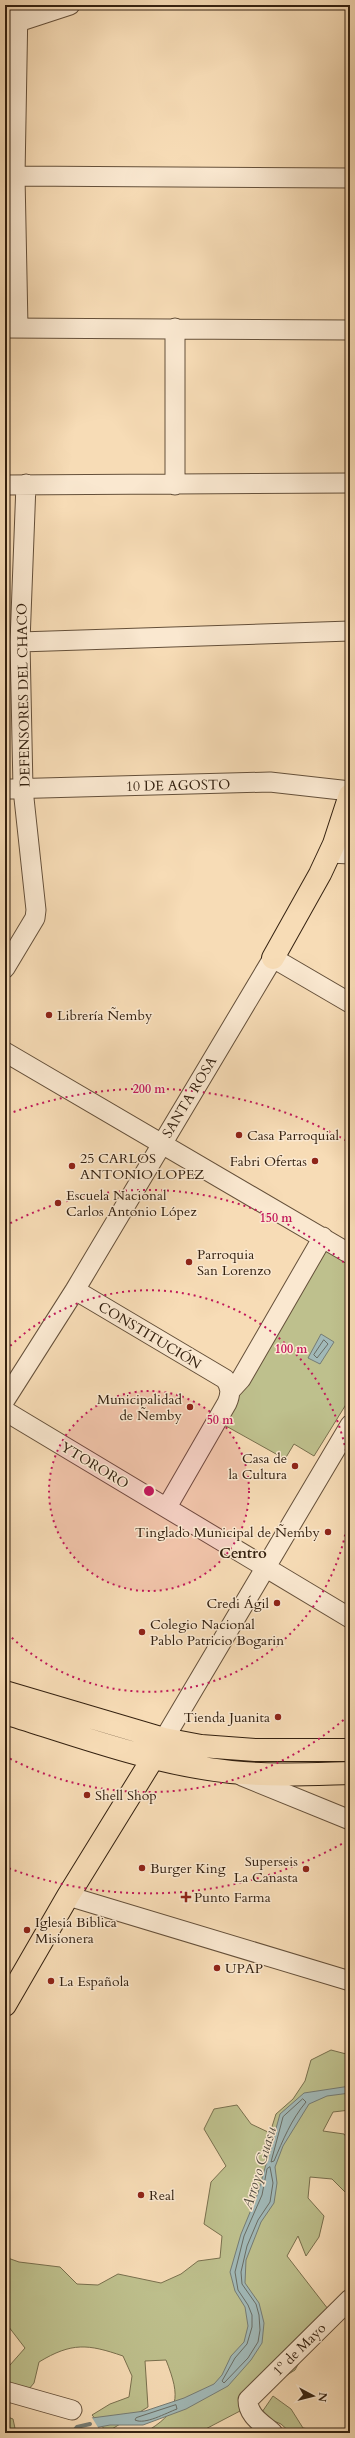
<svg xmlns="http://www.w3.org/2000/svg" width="355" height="2438" viewBox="0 0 355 2438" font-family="Cardo,serif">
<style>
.green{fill:#bec08d;stroke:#79704e}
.water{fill:#a1b9b8;stroke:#757c75}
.pier{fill:#f7dcb6}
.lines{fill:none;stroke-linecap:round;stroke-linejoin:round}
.shore{stroke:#6a6d64;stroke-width:1}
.stream{stroke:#757c75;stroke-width:4}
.minor-casing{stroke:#65503a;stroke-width:21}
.major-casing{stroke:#342110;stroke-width:24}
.highway-casing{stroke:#342110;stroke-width:24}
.minor{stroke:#fae8d0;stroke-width:19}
.major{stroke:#f7dcb6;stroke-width:22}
.highway{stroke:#f7dcb6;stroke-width:22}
.ring{fill:none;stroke:#c2185b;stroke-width:2;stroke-dasharray:2 4}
.poi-dot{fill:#8f2418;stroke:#fae8d0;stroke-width:1.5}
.labels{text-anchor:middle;stroke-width:3;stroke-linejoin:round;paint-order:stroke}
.street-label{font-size:14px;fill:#342110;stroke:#fae8d0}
.poi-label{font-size:14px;fill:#342110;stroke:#fae8d0;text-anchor:start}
.neighbourhood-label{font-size:15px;font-weight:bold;fill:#342110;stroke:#fae8d0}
.water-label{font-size:15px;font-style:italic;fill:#554f42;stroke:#fae8d0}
.centre{fill:#c2185b;stroke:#fae8d0;stroke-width:2}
.ring-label{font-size:12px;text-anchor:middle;font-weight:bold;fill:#c2185b;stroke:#fae8d0;stroke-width:3;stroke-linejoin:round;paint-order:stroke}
</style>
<rect width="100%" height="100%" fill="#f7dcb6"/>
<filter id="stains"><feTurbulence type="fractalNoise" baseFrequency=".005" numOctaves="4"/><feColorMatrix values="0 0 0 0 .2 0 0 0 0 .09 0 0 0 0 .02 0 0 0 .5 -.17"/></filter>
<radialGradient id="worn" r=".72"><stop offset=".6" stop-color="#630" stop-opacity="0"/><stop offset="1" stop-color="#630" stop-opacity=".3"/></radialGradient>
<!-- green -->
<path class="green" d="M320,1247L350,1264V1398L314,1456L294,1444L285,1459L217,1421Z
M331,2050L350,2055V2110L333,2112L323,2131L344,2134L350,2142V2216L347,2194L332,2179L310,2177L308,2198L324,2216L319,2237L306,2256L298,2236L287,2256L328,2309L295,2370L257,2394L240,2411L198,2433H144C180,2412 181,2398 166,2360L145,2361L148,2407L107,2432L92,2415L110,2404L129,2397L132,2376L123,2356C88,2344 72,2342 39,2362L34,2383L18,2402L5,2398V2367L10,2365L25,2348L5,2322V2257L19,2262L60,2267L77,2284L98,2285L118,2274L161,2283L181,2274L198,2261L220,2258L222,2236L204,2224L211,2182L226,2166L204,2129L214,2109L237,2105L251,2124L270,2133L276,2114L293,2099L305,2081L311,2060Z
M273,2396L291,2409L303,2428L326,2432L348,2428L350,2426V2433H291L281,2424L260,2415Z
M5,2416L13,2419L16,2433H5Z"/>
<!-- water -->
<path class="water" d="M321,1334L334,1342L320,1364L308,1358Z
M350,2086V2093L327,2096L309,2104L283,2146L275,2167L277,2183L274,2203L261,2222L246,2260L245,2283L259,2303L264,2323L262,2343L251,2360L228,2386L186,2409L143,2425H110L89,2429L84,2419L145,2411L184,2398L214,2384L222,2375L231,2356L244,2342L248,2326L245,2307L235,2291L230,2272L241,2234L258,2193L280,2114L304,2093Z"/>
<!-- pier -->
<path class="pier" d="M91,2416L99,2429L87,2430L82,2418Z"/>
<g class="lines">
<!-- shore -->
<path class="shore" d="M324,1340L328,1344L317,1358L314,1355Z
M303,2099L306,2102C291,2120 283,2140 274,2161L271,2162L283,2117Z
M270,2167L273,2183L270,2202L258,2220L247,2246L241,2272L242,2284L256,2304L259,2315L260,2330L258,2342L248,2358L224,2383L222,2381L235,2358L247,2344L252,2327V2315L248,2305L238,2290L235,2272L244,2236L262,2195L267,2169Z
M176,2405L177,2409C166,2413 145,2425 135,2420L136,2418Z"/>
<!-- stream -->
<path class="stream" d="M72,2433L77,2427L90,2424"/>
<defs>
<path id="minor" d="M18,22L70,5
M15,176L350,178
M18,327L15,176L18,5
M5,328L350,330
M5,485L350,483
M175,485V328
M20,642L350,631
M5,789L270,782L350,791
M330,853L350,854
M5,968L35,918L36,910L23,789L20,642L26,484
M5,1052L350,1254
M75,1290L225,1379C231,1387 231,1394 227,1403L167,1507
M230,1391L241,1379L323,1237
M5,1400L75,1290L273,958L350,1003
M5,1411L350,1618
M164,1739L350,1425
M242,1776L350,1820
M68,1896L350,1981
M5,2391L72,2410
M273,2433C262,2423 248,2416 248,2400L350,2299"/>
<path id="major" d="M273,958L320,874L334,844L350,795
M5,2005L68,1896L163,1742"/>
<path id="highway" d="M5,1692L164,1739L201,1746L255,1750H350
M5,1713C79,1736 154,1764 231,1772C271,1776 311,1774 350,1773"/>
</defs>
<!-- minor casing -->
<use href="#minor" class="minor-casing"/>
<!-- major casing -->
<use href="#major" class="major-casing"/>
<!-- highway casing -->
<use href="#highway" class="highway-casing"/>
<!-- minor -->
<use href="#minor" class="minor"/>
<!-- major -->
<use href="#major" class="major"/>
<!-- highway -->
<use href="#highway" class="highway"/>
</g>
<!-- distance rings -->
<circle cx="149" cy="1491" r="100" fill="#c2185b" fill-opacity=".12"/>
<g class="ring">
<circle cx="149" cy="1491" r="100"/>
<path d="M350 1493A201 201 0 0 1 6 1632M6 1350A201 201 0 0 1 350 1489"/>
<path d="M348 1716A301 301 0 0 1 5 1756M5 1226A301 301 0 0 1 348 1266"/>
<path d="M347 1841A402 402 0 0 1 8 1868M8 1114A402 402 0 0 1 347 1141"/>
</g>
<!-- markers -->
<g class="poi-dot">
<circle cx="49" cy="1015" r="4"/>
<circle cx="239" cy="1135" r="4"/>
<circle cx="315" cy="1161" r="4"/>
<circle cx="72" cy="1166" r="4"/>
<circle cx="58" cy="1203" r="4"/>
<circle cx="189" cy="1262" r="4"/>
<circle cx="190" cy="1407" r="4"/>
<circle cx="295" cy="1466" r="4"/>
<circle cx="328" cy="1532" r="4"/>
<circle cx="277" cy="1603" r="4"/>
<circle cx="142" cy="1632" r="4"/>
<circle cx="278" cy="1717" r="4"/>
<circle cx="87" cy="1795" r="4"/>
<circle cx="142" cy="1868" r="4"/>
<circle cx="306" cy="1869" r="4"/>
<path d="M184 1891h4v4h4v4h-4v4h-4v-4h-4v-4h4z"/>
<circle cx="27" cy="1930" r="4"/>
<circle cx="217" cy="1968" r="4"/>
<circle cx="51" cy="1981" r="4"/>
<circle cx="141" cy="2195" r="4"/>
</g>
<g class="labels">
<!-- street labels -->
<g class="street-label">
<text transform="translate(23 695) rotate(-91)" y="5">DEFENSORES DEL CHACO</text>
<text transform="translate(178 785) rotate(-1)" y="5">10 DE AGOSTO</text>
<text transform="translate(189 1097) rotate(-59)" y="5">SANTA ROSA</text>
<text transform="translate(150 1335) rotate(31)" y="5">CONSTITUCIÓN</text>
<text transform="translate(95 1465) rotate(31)" y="5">YTORORO</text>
<text transform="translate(299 2349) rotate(-45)" y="5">1º de Mayo</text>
</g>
<!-- poi labels -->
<g class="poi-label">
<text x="57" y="1020">Librería Ñemby</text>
<text x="247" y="1140">Casa Parroquial</text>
<text x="80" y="1163">25 CARLOS<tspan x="80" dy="16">ANTONIO LOPEZ</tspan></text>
<text x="307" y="1166" text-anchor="end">Fabri Ofertas</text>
<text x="66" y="1200">Escuela Nacional<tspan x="66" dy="16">Carlos Antonio López</tspan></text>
<text x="197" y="1259">Parroquia<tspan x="197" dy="16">San Lorenzo</tspan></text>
<text x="182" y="1404" text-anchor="end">Municipalidad<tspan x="182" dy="16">de Ñemby</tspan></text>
<text x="287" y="1463" text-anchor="end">Casa de<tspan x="287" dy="16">la Cultura</tspan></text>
<text x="320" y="1537" text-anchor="end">Tinglado Municipal de Ñemby</text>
<text x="269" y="1608" text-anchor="end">Credi Ágil</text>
<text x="150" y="1629">Colegio Nacional<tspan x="150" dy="16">Pablo Patricio Bogarin</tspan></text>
<text x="270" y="1722" text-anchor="end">Tienda Juanita</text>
<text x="95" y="1800">Shell Shop</text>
<text x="298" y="1866" text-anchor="end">Superseis<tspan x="298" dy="16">La Canasta</tspan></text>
<text x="150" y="1873">Burger King</text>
<text x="194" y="1902">Punto Farma</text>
<text x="35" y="1927">Iglesia Biblica<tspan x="35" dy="16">Misionera</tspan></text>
<text x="225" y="1973">UPAP</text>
<text x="59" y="1986">La Española</text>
<text x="149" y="2200">Real</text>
</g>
<!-- neighbourhood labels -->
<g class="neighbourhood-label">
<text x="243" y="1558">Centro</text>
</g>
<!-- water labels -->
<g class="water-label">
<text transform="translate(259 2168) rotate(-73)" y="5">Arroyo Guasu</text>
</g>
</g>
<circle cx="149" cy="1491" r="6" class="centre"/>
<g class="ring-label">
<text x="149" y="1093">200 m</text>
<text x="276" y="1222">150 m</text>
<text x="291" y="1353">100 m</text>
<text x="220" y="1424">50 m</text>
</g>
<!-- margin -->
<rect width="355" height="2438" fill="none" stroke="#f7dcb6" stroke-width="20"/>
<rect x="6" y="6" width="343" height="2426" fill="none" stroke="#342110" stroke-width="2"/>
<rect x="10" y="10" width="335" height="2418" fill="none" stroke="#342110"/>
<!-- north arrow -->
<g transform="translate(313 2396) rotate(97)" stroke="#fae8d0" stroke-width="3" paint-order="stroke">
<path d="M0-3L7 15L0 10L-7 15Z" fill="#342110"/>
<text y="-6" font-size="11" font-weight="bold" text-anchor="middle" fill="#342110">N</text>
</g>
<rect width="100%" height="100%" filter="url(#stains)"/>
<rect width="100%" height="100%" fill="url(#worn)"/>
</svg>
